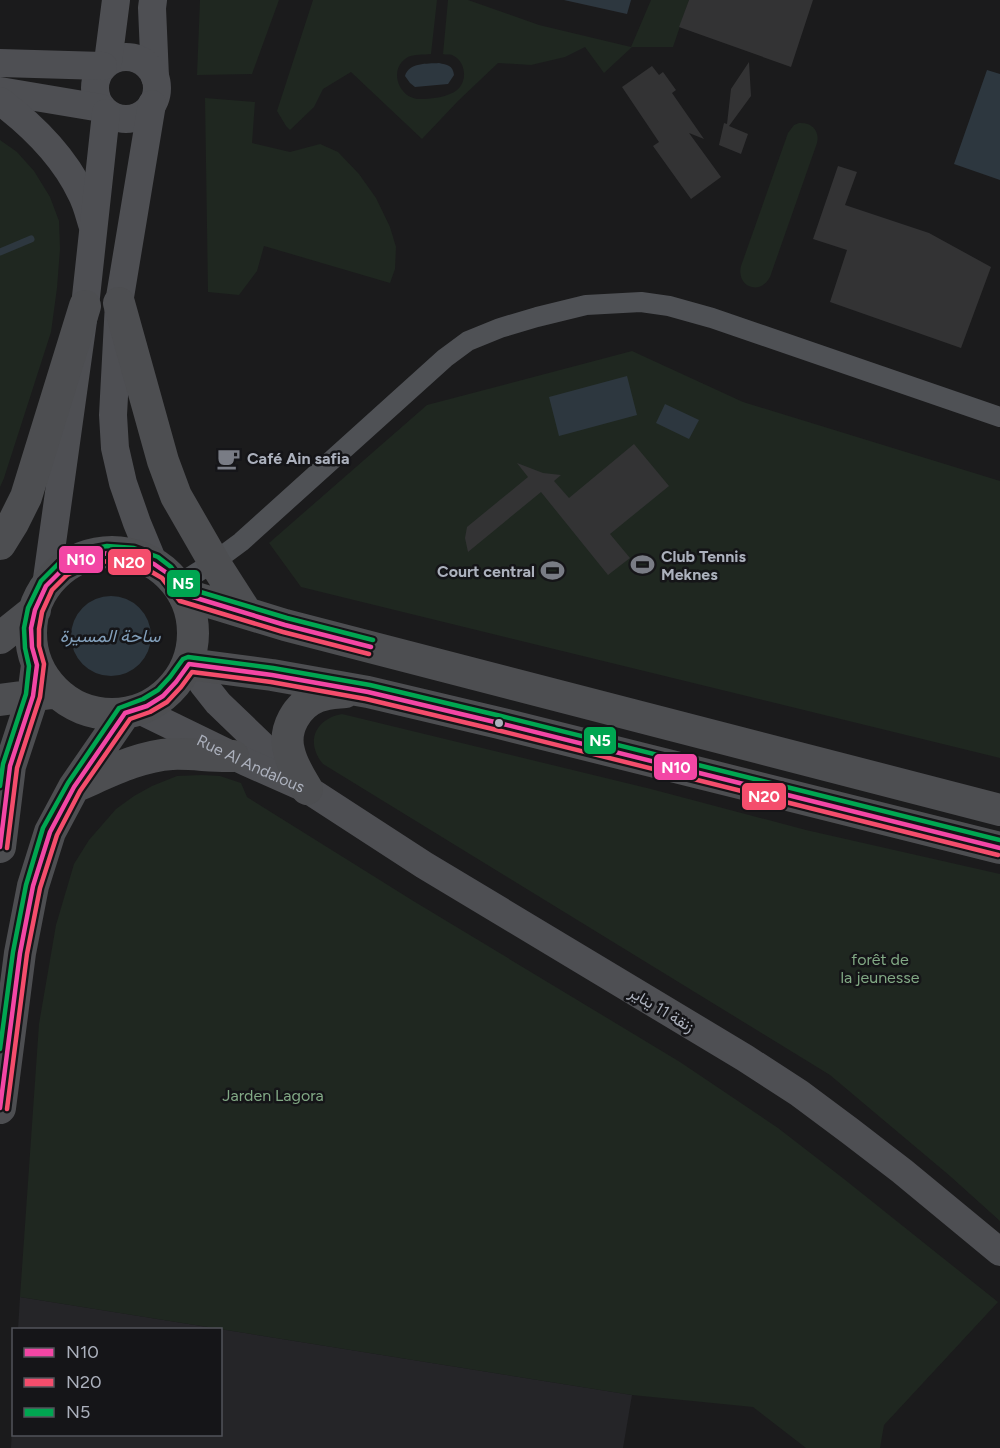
<svg xmlns="http://www.w3.org/2000/svg" width="1000" height="1448" viewBox="0 0 1000 1448" font-family="Figtree,Vazirmatn,sans-serif">
<style>
.built{fill:#252528}
.green{fill:#1f2720}
.water{fill:#2d373f}
.lines{fill:none;stroke-linecap:round;stroke-linejoin:round}
.stream{stroke:#2d373f;stroke-width:7}
.building{fill:#333334}
.minor{stroke:#4f5155;stroke-width:20}
.secondary{stroke:#4e4f53;stroke-width:28}
.primary{stroke:#4d4e51;stroke-width:32}
.bus-1-casing{stroke:#151518;stroke-width:9}
.bus-2-casing{stroke:#151518;stroke-width:9}
.bus-3-casing{stroke:#151518;stroke-width:9}
.bus-1{stroke:#f346a5;stroke-width:4.5}
.bus-2{stroke:#f44d6c;stroke-width:4.5}
.bus-3{stroke:#00a651;stroke-width:4.5}
.bus-dot{fill:#acb1bd;stroke:#151518;stroke-width:2}
.labels{text-anchor:middle;stroke-width:5;stroke-linejoin:round;paint-order:stroke}
.poi-label{font-size:16px;font-weight:bold;fill:#acb1bd;stroke:#151518;text-anchor:start}
.street-label{font-size:16px;fill:#acb1bd;stroke:#151518}
.park-label{font-size:16px;fill:#82a985;stroke:#151518}
.water-label{font-size:18px;font-style:italic;fill:#829fba;stroke:#151518}
.line-badge{stroke:#151518;stroke-width:2}
.badge-label{font-size:16px;text-anchor:middle;font-weight:bold;fill:#fff}
</style>
<rect width="100%" height="100%" fill="#1b1b1c"/>
<!-- built -->
<path class="built" d="M20,1297L632,1395L623,1448H11L13,1406L14,1434H220V1330L18,1329Z"/>
<!-- green -->
<path class="green" d="M200,0H279L252,74L197,75Z
M313,0H437L431,54C424,55 414,54 408,57C387,69 399,100 421,99C432,99 448,97 457,90C468,81 466,61 452,55C449,54 446,55 443,54L448,0H468L539,25L631,47L651,0H689L673,47H632L604,73L585,47L565,57L531,65L498,63L458,101L422,139L351,72L323,89L314,107L290,130L286,126L277,111Z
M205,98L255,102L252,143L290,152L320,144L338,152L359,174L376,198L390,227L396,247L395,269L390,283L264,246L257,271L239,295L208,292Z
M799,123C812,122 820,131 817,143L770,277C760,296 736,287 741,266L788,133L794,125Z
M0,140L17,152L34,171L50,197L59,221L60,249L57,288L51,332L4,478L0,487Z
M632,351L743,402L1000,481V758L301,587L269,543L427,405Z
M342,714L651,789L806,830L1000,874V1221L950,1176L830,1075L323,764C305,742 315,719 342,714Z
M202,775L220,776L241,783L247,797L415,902L680,1062L778,1128L844,1179L998,1302L884,1425L880,1448H806L753,1407L632,1395L20,1297L39,1024L56,925L74,864L89,840L116,809L134,796L152,786L177,776Z"/>
<!-- water -->
<path class="water" d="M564,0H631L627,14Z
M439,63C447,65 453,65 454,75L448,84L415,87L410,83L405,76C409,62 427,64 439,63Z
M987,70L1000,74V180L954,164Z
M627,376L637,415L559,436L549,397Z
M665,404L699,420L689,439L656,423Z
M71 636a40 40 0 1 1 80 0a40 40 0 1 1-80 0Z"/>
<g class="lines">
<!-- stream -->
<path class="stream" d="M0,252L31,239"/>
</g>
<!-- building -->
<path class="building" d="M689,0H813L791,67L679,27Z
M749,62L751,96L729,126L748,134L741,154L719,145L724,123L727,124L731,89Z
M652,66L659,75L663,72L676,90L672,93L704,139L689,133L721,177L691,199L653,146L659,142L622,87Z
M838,166L857,172L845,205L929,233L991,267L961,348L830,302L847,250L813,239Z
M634,444L669,486L610,534L630,558L608,575L541,492L468,552L465,538L467,527L528,477L517,463L543,473L561,475L554,481L569,498Z"/>
<g class="lines">
<!-- minor -->
<path class="minor" d="M177,585L214,562L241,542L445,358L468,341L500,328L537,317L586,305L641,302L669,306L712,318L1000,417"/>
<!-- secondary -->
<g class="secondary">
<path d="M153,0L152,8L155,77"/>
<circle cx="126" cy="88" r="31"/>
<path d="M108,62L116,0"/>
<path d="M0,63L103,66"/>
<path d="M0,91L101,108"/>
<path d="M0,101C33,126 63,155 81,193C86,202 89,214 92,224"/>
<path d="M152,104L119,303L113,415L115,448L123,483L137,523L154,564"/>
<path d="M46,586L85,306L106,113"/>
<path d="M189,664L203,684L218,703L295,777"/>
<path id="s1" d="M139,710L246,762L307,789L424,865L745,1058L799,1093L850,1131L902,1171L1000,1252"/>
</g>
<!-- primary -->
<path class="primary" d="M119,303L163,461L176,496L214,562L246,612
M0,544L13,523L26,497L85,306
M31 633a81 81 0 1 1 162 0a81 81 0 1 1-162 0Z
M183,594L285,625L1000,810
M0,638L35,610
M189,664L272,675L368,692L499,723L1000,848
M0,700L52,693
M74,787C105,774 138,756 172,754C192,753 213,757 233,756
M307,789C300,777 292,765 289,751C283,729 297,705 317,697C326,693 335,693 345,692
M0,847L10,766L33,696L37,665
M0,1108L20,953L33,886L50,832L74,787L125,713"/>
<defs>
<path id="bus-1" d="M0,847L10,766L33,696L37,665L32,647L31,628L35,610L46,586L63,569L84,558L108,553L132,555L154,564L167,573L183,594L285,625L371,647
M0,1108L20,953L33,886L50,832L74,787L125,713L147,706L163,696L176,682L189,664L272,675L368,692L499,723L1000,848"/>
<path id="bus-2" d="M7,848L17,768L40,697L44,664L39,646V629L42,612L52,590L67,575L87,565L108,561L130,562L150,571L162,578L180,601L283,632L369,654
M7,1109L27,954L40,888L57,835L80,791L130,719L150,712L167,702L181,687L192,672L271,682L366,699L497,730L998,855"/>
<path id="bus-3" d="M0,786L3,764L26,694L29,666L25,648L24,628L28,608L41,581L59,563L81,551L107,546L134,548L158,557L171,567L187,588L287,618L373,640
M0,1049L13,952L26,885L43,828L68,783L119,708L143,699L158,690L170,677L183,659L188,657L273,668L370,685L501,716L1000,840"/>
</defs>
<!-- bus-1 casing -->
<use href="#bus-1" class="bus-1-casing"/>
<!-- bus-2 casing -->
<use href="#bus-2" class="bus-2-casing"/>
<!-- bus-3 casing -->
<use href="#bus-3" class="bus-3-casing"/>
<!-- bus-1 -->
<use href="#bus-1" class="bus-1"/>
<!-- bus-2 -->
<use href="#bus-2" class="bus-2"/>
<!-- bus-3 -->
<use href="#bus-3" class="bus-3"/>
</g>
<!-- icons -->
<defs>
<symbol id="cafe-bare" viewBox="-9 -9 18 18"><path d="M-5.5-4.5H6V0H3Q3 3.5 0 3.5H-2.5Q-5.5 3.5-5.5 0ZM3-3.2v2h1.7v-2ZM-6 4.5H4V6H-6Z" fill="#797c85" stroke="#151518" stroke-width="2.5" paint-order="stroke"/></symbol>
<symbol id="stadium-bare" viewBox="-9 -9 18 18"><path d="M0-5a6.5 5 0 1 0 0 10a6.5 5 0 1 0 0-10ZM-3.5-1.8h7v3.6h-7Z" fill="#797c85" stroke="#151518" stroke-width="2.5" paint-order="stroke"/></symbol>
</defs>
<g fill-rule="evenodd">
<use href="#cafe-bare" x="212" y="442" width="33" height="33"/>
<use href="#stadium-bare" x="626" y="548" width="33" height="33"/>
<use href="#stadium-bare" x="536" y="554" width="33" height="33"/>
</g>
<!-- markers -->
<circle class="bus-dot" cx="499" cy="723" r="5"/>
<g class="labels">
<!-- poi labels -->
<g class="poi-label">
<text x="247" y="464">Café Ain safia</text>
<text x="661" y="562">Club Tennis<tspan x="661" dy="18">Meknes</tspan></text>
<text x="535" y="577" text-anchor="end">Court central</text>
</g>
<!-- street labels -->
<g class="street-label">
<text dy="6" stroke="none"><textPath href="#s1" startOffset="124">Rue Al Andalous</textPath></text>
<text transform="translate(662 1009) rotate(31)" y="6">زنقة 11 يناير</text>
</g>
<!-- park labels -->
<g class="park-label">
<text x="880" y="965">forêt de<tspan x="880" dy="18">la jeunesse</tspan></text>
<text x="273" y="1101">Jarden Lagora</text>
</g>
<!-- water labels -->
<g class="water-label">
<text x="110" y="642">ساحة المسيرة</text>
</g>
</g>
<g class="line-badge">
<rect x="58" y="545" width="46" height="29" rx="6" fill="#f346a5"/>
<rect x="107" y="548" width="45" height="28" rx="6" fill="#f44d6c"/>
<rect x="166" y="569" width="35" height="29" rx="6" fill="#00a651"/>
<rect x="583" y="726" width="34" height="29" rx="6" fill="#00a651"/>
<rect x="653" y="753" width="45" height="28" rx="6" fill="#f346a5"/>
<rect x="741" y="782" width="46" height="29" rx="6" fill="#f44d6c"/>
</g>
<g class="badge-label">
<text x="81" y="565">N10</text>
<text x="129" y="568">N20</text>
<text x="183" y="589">N5</text>
<text x="600" y="746">N5</text>
<text x="676" y="773">N10</text>
<text x="764" y="802">N20</text>
</g>
<!-- legend -->
<rect x="12" y="1328" width="210" height="108" fill="#151518" stroke="#51535a" stroke-width="1.5"/>
<rect x="24" y="1348" width="30" height="9" fill="#f346a5" stroke="#51535a" stroke-width="1.5"/>
<text x="66" y="1358" font-size="18" fill="#acb1bd">N10</text>
<rect x="24" y="1378" width="30" height="9" fill="#f44d6c" stroke="#51535a" stroke-width="1.5"/>
<text x="66" y="1388" font-size="18" fill="#acb1bd">N20</text>
<rect x="24" y="1408" width="30" height="9" fill="#00a651" stroke="#51535a" stroke-width="1.5"/>
<text x="66" y="1418" font-size="18" fill="#acb1bd">N5</text>
</svg>
